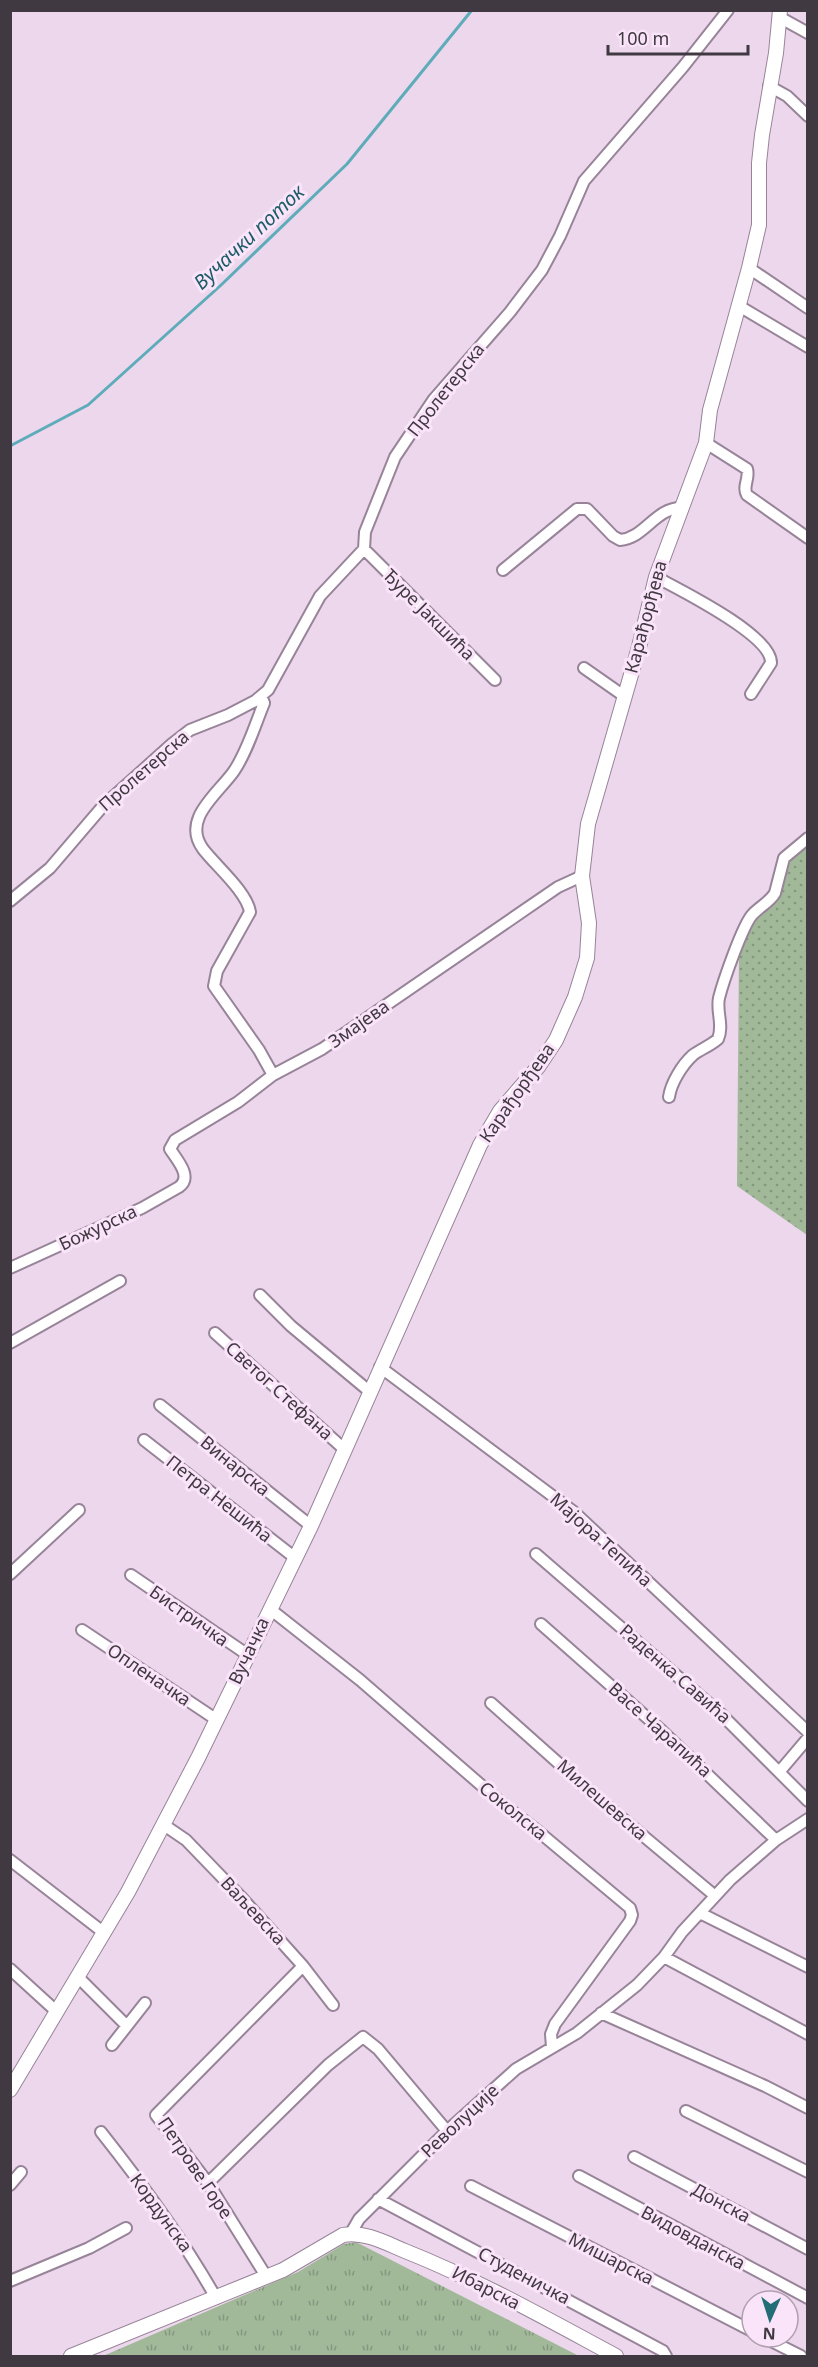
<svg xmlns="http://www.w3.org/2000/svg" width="818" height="2367" viewBox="0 0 818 2367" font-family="'Noto Sans',sans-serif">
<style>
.grass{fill:url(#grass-tufts)}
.park{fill:url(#park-dots)}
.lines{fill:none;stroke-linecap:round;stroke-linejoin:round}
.stream{stroke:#5eacba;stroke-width:3}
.minor-casing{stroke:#988498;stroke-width:14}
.tertiary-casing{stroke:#988498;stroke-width:16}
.minor{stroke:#fff;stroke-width:10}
.tertiary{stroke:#fff;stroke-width:14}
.labels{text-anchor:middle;stroke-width:6;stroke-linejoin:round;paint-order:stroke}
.street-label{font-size:18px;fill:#413941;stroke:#fae4f9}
.water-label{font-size:20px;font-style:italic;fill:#1b5c67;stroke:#fae4f9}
</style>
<defs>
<pattern id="grass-tufts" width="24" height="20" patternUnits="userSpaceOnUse" patternTransform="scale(1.5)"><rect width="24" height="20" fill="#a1b999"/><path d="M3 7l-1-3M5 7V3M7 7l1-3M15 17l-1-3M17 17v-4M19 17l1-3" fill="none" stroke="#85977e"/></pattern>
<pattern id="park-dots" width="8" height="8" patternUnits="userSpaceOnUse" patternTransform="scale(1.5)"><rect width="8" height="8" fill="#a1b999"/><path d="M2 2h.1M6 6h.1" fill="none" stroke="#85977e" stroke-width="1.8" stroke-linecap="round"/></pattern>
</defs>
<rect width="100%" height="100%" fill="#ecd7ec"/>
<!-- grass -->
<path class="grass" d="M356,2242L579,2356H103L298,2272L344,2244Z"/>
<!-- park -->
<path class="park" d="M807,845V1235L737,1186L739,953L754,919L788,862Z"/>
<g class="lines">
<!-- stream -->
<path class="stream" d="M10,446L88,405L220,286L347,164L472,10"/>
<defs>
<path id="minor" d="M779,17L808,33
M769,86L787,96L808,116
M749,268L808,308
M739,306L808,347
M706,443L747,469C750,478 742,487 747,495L808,538
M364,549L495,680
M503,570L577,509H587L613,536L620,540C645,538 655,508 681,508
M656,577C680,590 772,635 771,663L751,694
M584,668L624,696
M261,696L264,703C255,725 247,752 234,771C218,794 181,819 203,849C216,866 247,892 250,912L217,971L214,986L259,1050L273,1075
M10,901L50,868L103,806L172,744L190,730L228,715L255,701L268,690L320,596L364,549L365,532L395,457L434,399L510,312L542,270L560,236L584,181L683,67L728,10
M669,1097C671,1083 682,1065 693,1055C701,1049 710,1046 718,1039C724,1025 716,1012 719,998C723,982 742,927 752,915C759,907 770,902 775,893L784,858L808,838
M10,1268L142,1208L179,1187C193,1177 177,1160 170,1149L175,1140L238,1102L273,1075L322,1049L558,887L582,876
M260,1295L291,1326L369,1391
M215,1333L344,1449
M10,1343L120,1281
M380,1367L574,1512L808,1732
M160,1405L311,1526
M144,1440L294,1557
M536,1554L721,1714L808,1801
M10,1574L79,1510
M131,1575L248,1655
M270,1609L360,1680L504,1805L539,1832L630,1908L632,1915L630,1921L555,2024L551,2034L552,2047
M541,1624L661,1730L776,1840
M82,1630L217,1720
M491,1703L592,1793L714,1895
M780,1771L808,1738
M164,1825L186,1840L241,1897L303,1966L333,2005
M10,1860L103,1932
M700,1913L808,1967
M664,1957L808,2034
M10,1969L56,2011
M78,1977L127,2026
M601,2013L765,2086L808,2108
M112,2045L145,2003
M686,2111L808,2172
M101,2132C143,2185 183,2239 216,2298
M634,2157L808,2249
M579,2176L808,2298
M208,2183L328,2065L363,2037L378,2049L447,2131
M10,2185L21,2172
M471,2186L752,2331
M378,2199L663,2351L666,2356
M351,2233L359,2219L447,2131L516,2069L577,2033L637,1985L664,1957L682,1932L730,1880L776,1840L808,1819
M266,2276L208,2183L156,2115L303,1966
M10,2281L89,2248L126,2228
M763,2337L801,2356"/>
<path id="tertiary" d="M10,2090L128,1892L198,1758L311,1526L480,1145L500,1111L538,1067L556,1040L575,997L587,958L589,923L582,876L588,824L639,647L656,577L706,443L710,410L749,268L759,225V163L762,135L776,53L780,10
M71,2356L283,2270L343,2235C364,2231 386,2243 405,2251C478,2280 547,2319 616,2356"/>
</defs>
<!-- minor casing -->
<use href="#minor" class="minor-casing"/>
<!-- tertiary casing -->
<use href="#tertiary" class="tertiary-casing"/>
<!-- minor -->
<use href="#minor" class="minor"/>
<!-- tertiary -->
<use href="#tertiary" class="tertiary"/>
</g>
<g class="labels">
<!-- street labels -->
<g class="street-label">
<text transform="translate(446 390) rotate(-52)" y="6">Пролетерска</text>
<text transform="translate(429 615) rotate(45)" y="6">Ђуре Јакшића</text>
<text transform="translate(646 617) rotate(-75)" y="6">Карађорђева</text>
<text transform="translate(144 771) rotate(-41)" y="6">Пролетерска</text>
<text transform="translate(359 1024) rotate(-35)" y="6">Змајева</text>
<text transform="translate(517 1093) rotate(-55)" y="6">Карађорђева</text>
<text transform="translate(98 1228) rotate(-25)" y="6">Божурска</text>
<text transform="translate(279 1391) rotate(42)" y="6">Светог Стефана</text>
<text transform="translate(235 1466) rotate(39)" y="6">Винарска</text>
<text transform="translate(219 1499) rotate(38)" y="6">Петра Нешића</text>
<text transform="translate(601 1540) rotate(42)" y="6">Мајора Тепића</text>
<text transform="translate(189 1616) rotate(35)" y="6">Бистричка</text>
<text transform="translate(249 1651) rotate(-65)" y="6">Вучачка</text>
<text transform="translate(675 1674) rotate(41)" y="6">Раденка Савића</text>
<text transform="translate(149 1675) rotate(34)" y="6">Опленачка</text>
<text transform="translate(660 1730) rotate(42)" y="6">Васе Чарапића</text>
<text transform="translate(602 1800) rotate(41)" y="6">Милешевска</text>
<text transform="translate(513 1811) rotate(39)" y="6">Соколска</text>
<text transform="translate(253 1911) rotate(47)" y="6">Ваљевска</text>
<text transform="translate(460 2121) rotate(-43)" y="6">Револуције</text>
<text transform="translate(195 2168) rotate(56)" y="6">Петрове Горе</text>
<text transform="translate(721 2203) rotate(28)" y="6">Донска</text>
<text transform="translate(161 2213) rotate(54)" y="6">Кордунска</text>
<text transform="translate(693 2238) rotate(28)" y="6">Видовданска</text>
<text transform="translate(611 2259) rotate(27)" y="6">Мишарска</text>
<text transform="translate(524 2276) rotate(28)" y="6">Студеничка</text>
<text transform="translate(486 2288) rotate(27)" y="6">Ибарска</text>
</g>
<!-- water labels -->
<g class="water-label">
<text transform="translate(249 237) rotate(-43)" y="7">Вучачки поток</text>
</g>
</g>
<!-- border -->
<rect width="818" height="2367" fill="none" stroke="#413941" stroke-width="24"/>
<!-- north arrow -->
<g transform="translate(770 2319) rotate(183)"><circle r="28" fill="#fae4f9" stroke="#b0a0af" stroke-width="1.5"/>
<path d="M0-4.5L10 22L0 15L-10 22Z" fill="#236d76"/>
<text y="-9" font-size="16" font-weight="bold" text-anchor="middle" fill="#413941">N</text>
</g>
<!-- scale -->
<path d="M608 45v9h140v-9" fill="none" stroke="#413941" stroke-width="3"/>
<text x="617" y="45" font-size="18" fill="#413941" stroke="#fae4f9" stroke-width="4.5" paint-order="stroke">100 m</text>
</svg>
